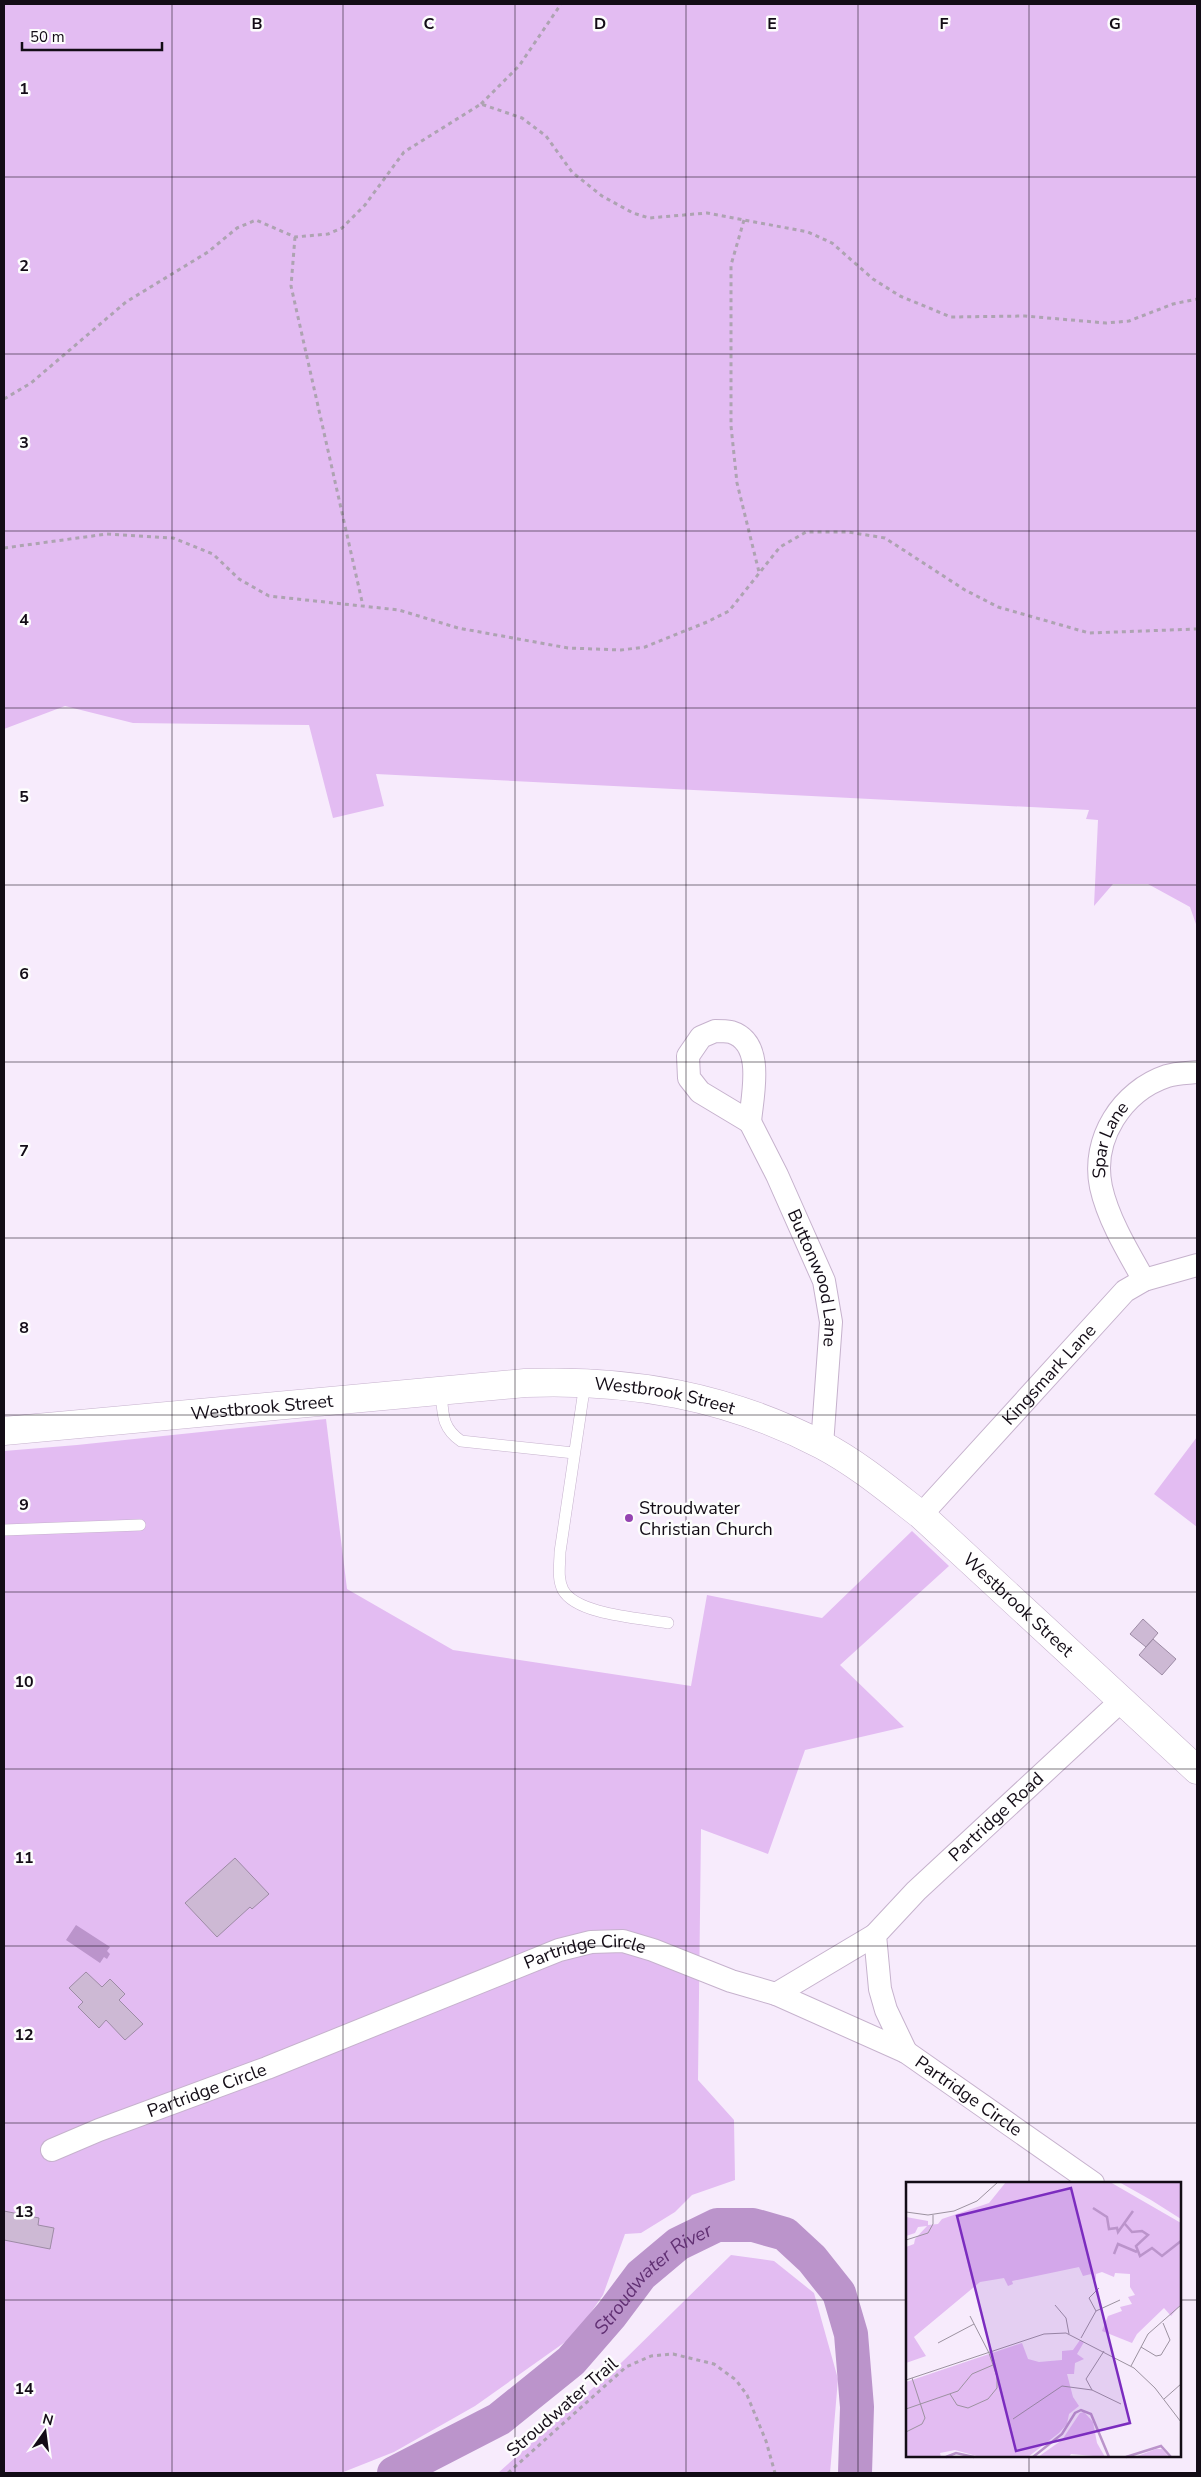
<svg xmlns="http://www.w3.org/2000/svg" width="1201" height="2477" viewBox="0 0 1201 2477" font-family="'Nunito Sans',sans-serif">
<style>
.green{fill:#e3bcf2}
.water{fill:#bb94cb}
.lines{fill:none;stroke-linecap:round;stroke-linejoin:round}
.river{stroke:#bb94cb;stroke-width:34}
.building{fill:#cdb9d4;stroke:#9d8ba5}
.service-casing{stroke:#c6b2cd;stroke-width:12}
.minor-casing{stroke:#c6b2cd;stroke-width:24}
.secondary-casing{stroke:#c6b2cd;stroke-width:29}
.path{stroke:#ada3b1;stroke-width:3;stroke-dasharray:4 4;stroke-linecap:butt}
.service{stroke:#fff;stroke-width:11}
.minor{stroke:#fff;stroke-width:22}
.secondary{stroke:#fff;stroke-width:28}
.grid{fill:none;stroke:#130c16;stroke-width:1;stroke-opacity:0.55}
.poi-dot{fill:#9543b1;stroke:#fdfdfd;stroke-width:2}
.labels{text-anchor:middle;stroke-width:5;stroke-linejoin:round;paint-order:stroke}
.street-label{font-size:18px;fill:#130c16;stroke:#fdfdfd}
.poi-label{font-size:18px;fill:#130c16;stroke:#fdfdfd;text-anchor:start}
.water-label{font-size:19px;font-style:italic;fill:#613073;stroke:#fdfdfd}
.inset-river{fill:none;stroke:#bb94cb;stroke-width:2.5}
.inset-road{fill:none;stroke:#9c92a0;stroke-width:1}
.view{fill:#7b2cbf;fill-opacity:0.15;stroke:#7b2cbf;stroke-width:2.5}
.inset-edge{fill:none;stroke:#130c16;stroke-width:2.5}
.grid-label{font-size:16px;text-anchor:middle;font-weight:bold;fill:#130c16;stroke:#fdfdfd;stroke-width:5;stroke-linejoin:round;paint-order:stroke}
</style>
<rect width="100%" height="100%" fill="#f7ebfc"/>
<!-- green -->
<path class="green" d="M4,4H1197V927L1190,907L1148,884H1113L1094,906L1098,820L1086,819L1089,810L376,774L384,806L333,818L309,725L133,723L65,706L4,729Z
M326,1419L347,1589L453,1650L691,1686L707,1595L822,1618L912,1531L949,1566L840,1665L904,1727L805,1750L768,1854L701,1829L698,2080L734,2120L735,2180L692,2195L675,2212L641,2233L625,2234L603,2295L575,2335L475,2406L394,2452L341,2473H4V1451L77,1445Z
M1197,1437V1527L1154,1494Z
M731,2255L774,2261L814,2293L838,2379L830,2473H498L622,2362Z"/>
<!-- water -->
<path class="water" d="M76,1925L110,1947L107,1951L110,1954L107,1959L104,1957L100,1963L66,1940Z"/>
<g class="lines">
<!-- river -->
<path class="river" id="s1" d="M394,2473L499,2419L571,2361L611,2315L641,2275L678,2244L717,2225H753L785,2234L812,2259L839,2293L851,2334L857,2407L855,2473"/>
</g>
<!-- building -->
<path class="building" d="M1143,1619L1158,1633L1146,1647L1130,1634Z
M1153,1639L1176,1659L1162,1675L1139,1655Z
M235,1858L269,1894L252,1909L250,1907L217,1937L185,1903Z
M86,1972L102,1987L110,1979L125,1994L119,2000L143,2024L125,2040L106,2020L99,2028L78,2007L83,2002L69,1988Z
M4,2211L39,2218L38,2225L54,2228L50,2249L4,2240Z"/>
<g class="lines">
<defs>
<path id="service" d="M585,1383L560,1552C560,1564 557,1578 563,1590C577,1615 641,1618 668,1623
M441,1390C443,1413 441,1427 461,1441L574,1453
M4,1530L140,1525"/>
<g id="minor">
<path d="M715,1031C720,1031 726,1031 731,1032C766,1043 752,1096 750,1122L700,1092L689,1078L688,1056L701,1037Z"/>
<path id="s2" d="M750,1122L777,1175L824,1281L831,1322L822,1445"/>
<path id="s3" d="M1144,1280C1128,1252 1108,1219 1101,1187C1091,1139 1122,1091 1167,1076C1176,1073 1188,1073 1197,1072"/>
<path id="s4" d="M921,1515L1125,1291L1144,1280L1197,1265"/>
<path d="M776,1994L875,1935"/>
<path id="s5" d="M906,2052L886,2010L880,1989L875,1935L916,1891L1122,1700"/>
<path id="s6" d="M52,2150L99,2130L267,2068L559,1950L591,1942L623,1941L653,1950L731,1981L776,1994L906,2052L1093,2183"/>
</g>
<g id="secondary">
<path id="s7" d="M4,1431L525,1383C631,1379 727,1396 822,1445C858,1464 890,1491 921,1515L1197,1770"/>
</g>
</defs>
<!-- service casing -->
<use href="#service" class="service-casing"/>
<!-- minor casing -->
<use href="#minor" class="minor-casing"/>
<!-- secondary casing -->
<use href="#secondary" class="secondary-casing"/>
<!-- path -->
<path class="path" d="M481,104L519,66L561,4
M744,220L731,265V426L737,483L759,572
M295,237L291,286L363,606
M4,399L31,383L126,302L208,252L237,228L256,220L295,237L328,234L342,228L365,205L404,152L481,104L522,118L546,136L572,172L602,196L633,213L649,218L707,213L808,232L832,243L873,279L900,296L951,317L1025,316L1106,323L1129,321L1173,304L1197,299
M4,548L107,534L173,538L213,554L239,579L269,596L399,610L458,628L568,648L621,650L645,647L707,622L729,611L780,547L806,532H848L885,538L965,590L998,607L1089,633L1197,629
M508,2473L626,2367L651,2356L673,2354L714,2364L736,2380L747,2395L766,2441L775,2473"/>
<!-- service -->
<use href="#service" class="service"/>
<!-- minor -->
<use href="#minor" class="minor"/>
<!-- secondary -->
<use href="#secondary" class="secondary"/>
</g>
<!-- grid -->
<path class="grid" d="M172,4V2473M343,4V2473M515,4V2473M686,4V2473M858,4V2473M1029,4V2183M4,177H1197M4,354H1197M4,531H1197M4,708H1197M4,885H1197M4,1062H1197M4,1238H1197M4,1415H1197M4,1592H1197M4,1769H1197M4,1946H1197M4,2123H1197M4,2300H907M1180,2300H1197M1029,2456V2473"/>
<!-- markers -->
<circle class="poi-dot" cx="629" cy="1518" r="5"/>
<g class="labels">
<!-- street labels -->
<g class="street-label">
<text dy="6" stroke="none"><textPath href="#s3" startOffset="152">Spar Lane</textPath></text>
<text dy="6" stroke="none"><textPath href="#s2" startOffset="170">Buttonwood Lane</textPath></text>
<text dy="6" stroke="none"><textPath href="#s4" startOffset="190">Kingsmark Lane</textPath></text>
<text dy="6" stroke="none"><textPath href="#s7" startOffset="664">Westbrook Street</textPath></text>
<text dy="6" stroke="none"><textPath href="#s7" startOffset="259">Westbrook Street</textPath></text>
<text dy="6" stroke="none"><textPath href="#s7" startOffset="1084">Westbrook Street</textPath></text>
<text dy="6" stroke="none"><textPath href="#s5" startOffset="292">Partridge Road</textPath></text>
<text dy="6" stroke="none"><textPath href="#s6" startOffset="571">Partridge Circle</textPath></text>
<text dy="6" stroke="none"><textPath href="#s6" startOffset="166">Partridge Circle</textPath></text>
<text dy="6" stroke="none"><textPath href="#s6" startOffset="991">Partridge Circle</textPath></text>
<text transform="translate(562 2407) rotate(-41)" y="6">Stroudwater Trail</text>
</g>
<!-- poi labels -->
<g class="poi-label">
<text x="639" y="1514">Stroudwater<tspan x="639" dy="21">Christian Church</tspan></text>
</g>
<!-- water labels -->
<g class="water-label">
<text dy="7" stroke="none"><textPath href="#s1" startOffset="328">Stroudwater River</textPath></text>
</g>
</g>
<!-- overview -->
<g transform="translate(906 2182)">
<rect width="275" height="275" fill="#f7ebfc"/>
<path d="M100,0H204L275,41V122L265,134L258,126L231,152L226,161L196,149L202,134L216,129L214,125L226,122L222,115L229,113L224,105V92L209,91L208,95L196,90L190,92V98L185,92L177,94L173,85L106,99L107,102L102,104L98,96L74,100L8,155L20,174L0,181V65L8,62L9,57L21,44L12,45L9,51L0,54V35L22,39V43L32,42L36,37L83,21ZM213,0H275V37L245,18ZM174,158L178,160L171,172L178,177L169,181L168,192H161L167,215L173,224L163,232L161,242L153,251L122,275H74L49,268L34,271L35,275H0V200L116,161L122,177L133,180L156,178V169L167,168ZM178,230L187,240L191,261L199,275L165,272L163,275H132L156,258L174,231ZM256,267L263,275H229L250,267Z" fill="#e3bcf2"/>
<path class="inset-river" d="M187,26L201,35L203,47L211,46L212,50L227,29M219,42L226,50L236,49L242,53L230,64L234,74L246,66L256,74L275,59M208,72L212,62L231,70M40,275L50,271L68,275M127,275L156,252L169,231L175,228L185,232L203,275M220,275L255,264L265,275"/>
<path class="inset-road" d="M0,30L22,33L48,29L71,19L92,0M0,58L22,51L27,42V33M149,123L160,136L163,152M190,129L183,116L193,106M175,156L190,129L214,118M32,161L68,142M235,165L250,174L255,173L264,158L257,141M225,184L242,152L275,123M0,198L138,152L160,151L228,186L249,206L275,240M186,208L180,197L198,169M44,212L51,223L62,226L82,217L91,206V195L83,171L64,134M258,217L275,202M0,227L52,209L66,192L87,183M107,237L156,204L186,208L215,222M0,250L16,242L19,236L6,196"/>
<path class="view" d="M165,6L224,241L110,269L51,34Z"/>
<rect width="275" height="275" class="inset-edge"/>
</g>
<g class="grid-label">
<text x="257" y="29">B</text>
<text x="429" y="29">C</text>
<text x="600" y="29">D</text>
<text x="772" y="29">E</text>
<text x="944" y="29">F</text>
<text x="1115" y="29">G</text>
<text x="24" y="94">1</text>
<text x="24" y="271">2</text>
<text x="24" y="448">3</text>
<text x="24" y="625">4</text>
<text x="24" y="802">5</text>
<text x="24" y="979">6</text>
<text x="24" y="1156">7</text>
<text x="24" y="1333">8</text>
<text x="24" y="1510">9</text>
<text x="24" y="1687">10</text>
<text x="24" y="1863">11</text>
<text x="24" y="2040">12</text>
<text x="24" y="2217">13</text>
<text x="24" y="2394">14</text>
</g>
<!-- border -->
<rect width="1201" height="2477" fill="none" stroke="#130c16" stroke-width="10"/>
<!-- north arrow -->
<g transform="translate(45 2432) rotate(14)" stroke="#fdfdfd" stroke-width="4" paint-order="stroke">
<path d="M0-4L9 19L0 12L-9 19Z" fill="#130c16"/>
<text y="-8" font-size="14" font-weight="bold" text-anchor="middle" fill="#130c16">N</text>
</g>
<!-- scale -->
<path d="M22 42v8h140v-8" fill="none" stroke="#130c16" stroke-width="2.5"/>
<text x="30" y="42" font-size="15" fill="#130c16" stroke="#fdfdfd" stroke-width="4" paint-order="stroke">50 m</text>
</svg>
